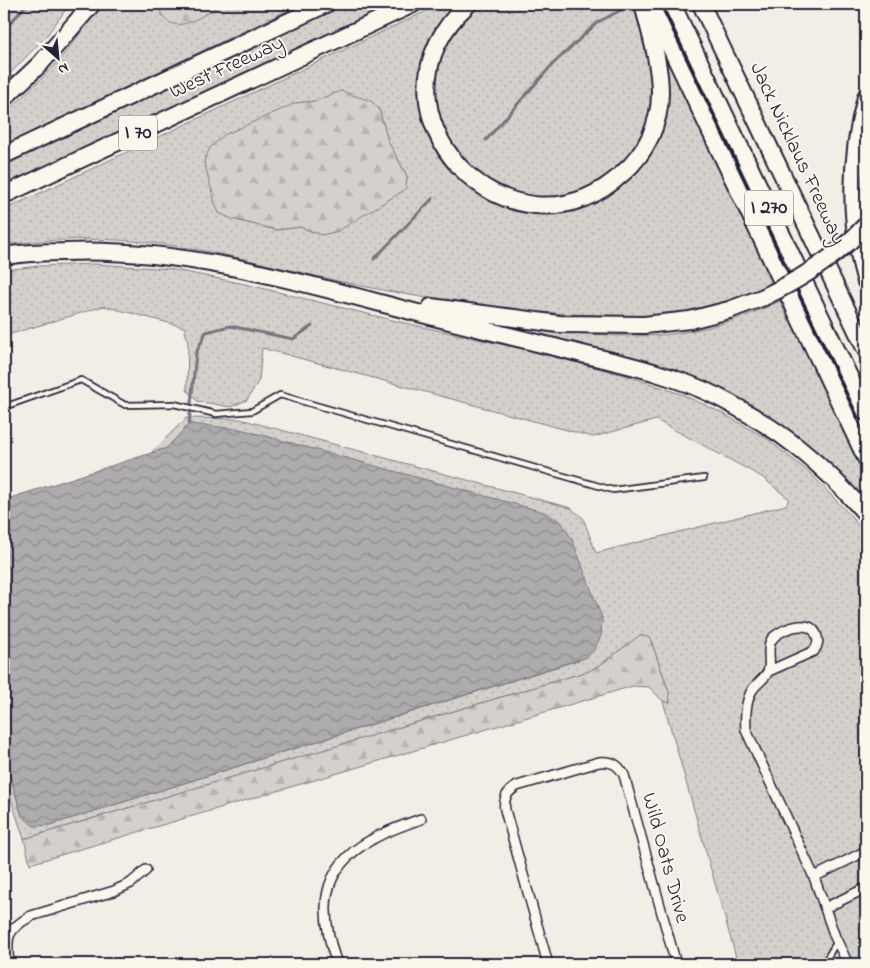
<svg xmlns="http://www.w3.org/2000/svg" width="870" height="968" font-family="'Indie Flower',sans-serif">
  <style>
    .grass { fill: url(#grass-dots); stroke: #7b7a84; fill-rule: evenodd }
    .forest { fill: url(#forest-firs); stroke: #7b7a84 }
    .water { fill: url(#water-waves); stroke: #76747f }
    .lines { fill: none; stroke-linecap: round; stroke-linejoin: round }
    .stream { stroke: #76747f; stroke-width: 3 }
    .lane-casing { stroke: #22223b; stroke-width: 8 }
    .street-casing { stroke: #22223b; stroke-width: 12 }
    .highway-casing { stroke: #22223b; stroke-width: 20 }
    .lane { stroke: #fbf7ec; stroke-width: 4.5 }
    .street { stroke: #fbf7ec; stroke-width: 9 }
    .highway { stroke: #fbf7ec; stroke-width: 16 }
    .highway-bridge-casing { stroke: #22223b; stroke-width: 20; stroke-linecap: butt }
    .highway-bridge { stroke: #fbf7ec; stroke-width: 16 }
    .labels { text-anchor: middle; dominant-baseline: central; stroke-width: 4; stroke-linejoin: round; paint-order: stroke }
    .shield { fill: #fbf7ec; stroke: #636270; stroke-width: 1 }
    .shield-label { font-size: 20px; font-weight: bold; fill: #22223b }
    .street-label { font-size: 21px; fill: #22223b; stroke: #fbf7ec }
  </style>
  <defs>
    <pattern id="grass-dots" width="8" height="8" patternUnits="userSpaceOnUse" patternTransform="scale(1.25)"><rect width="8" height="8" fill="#d4d1cc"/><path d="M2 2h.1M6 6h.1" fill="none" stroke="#b6b3b0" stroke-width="1.8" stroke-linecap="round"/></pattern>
    <pattern id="forest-firs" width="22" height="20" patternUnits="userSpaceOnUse" patternTransform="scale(1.25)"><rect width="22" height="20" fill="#d4d1cc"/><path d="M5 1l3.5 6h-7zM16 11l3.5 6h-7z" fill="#b6b3b0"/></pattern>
    <pattern id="water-waves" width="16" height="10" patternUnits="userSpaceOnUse" patternTransform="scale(1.25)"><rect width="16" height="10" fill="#aeabad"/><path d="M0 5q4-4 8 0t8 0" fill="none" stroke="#8d8b8e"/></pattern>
  </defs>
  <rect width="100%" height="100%" fill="#f2eee5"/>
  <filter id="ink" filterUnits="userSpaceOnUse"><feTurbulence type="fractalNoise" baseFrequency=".02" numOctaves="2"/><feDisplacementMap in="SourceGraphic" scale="10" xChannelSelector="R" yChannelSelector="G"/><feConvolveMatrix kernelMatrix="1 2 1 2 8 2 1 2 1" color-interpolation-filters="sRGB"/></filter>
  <g filter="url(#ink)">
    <!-- grass -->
    <path class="grass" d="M12 4H70L47 35 4 80V13Z
      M103 4H301L4 145V115L57 63Z
      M347 4H393L4 186V166Z
      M441 4H461L457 7 426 104 474 187 580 205 603 195 619 186 637 168 650 149 660 56 666 53 768 270 765 272 771 284C734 304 692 313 651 316 633 317 614 315 596 315 519 313 442 302 367 287 300 274 235 254 168 245 116 237 56 238 4 245V210ZM341 91 379 109 388 141 407 176 322 235 300 227 277 230 232 219 296 103 315 101Z
      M478 4H632L641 29 653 78 651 117 632 157 581 193 536 200 491 185 470 169 444 131 436 99V83L443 50 472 9Z
      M95 264 170 269 245 284 396 321 527 350 628 376 681 394 722 413 766 438 810 473 852 517 866 536V964H738L663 701 670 703 669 692 650 638 629 643 603 663 589 671 24 839 4 778V755L22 816 50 825 585 658 189 424 167 448 151 453 186 418 240 419 571 508 583 518 596 553 786 505 789 499 762 477 656 420 593 437 262 348 259 380 247 400 230 407 197 401 187 390 188 342 184 327 104 306 4 336V270L39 266Z
      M780 301 789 321 792 320 866 475V509L811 453 651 364 541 334 543 330C582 333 623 338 662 335 704 331 743 319 780 301Z"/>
    <!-- forest -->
    <path class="forest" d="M159 4H221C207 13 175 38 162 15 160 12 160 7 159 4Z
      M341 91 371 101 379 109 388 141 407 176 406 189 338 231 322 235 300 227 277 230 232 219 219 213 214 200 204 161 210 148 224 135 296 103 315 101Z
      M640 635 650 638 669 692 670 703 663 701 649 687 633 686 30 864 24 839 589 671 603 663Z"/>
    <!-- water -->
    <path class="water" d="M189 424 240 429 544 512 561 522 572 539 602 618 601 636 594 650 585 658 567 663 50 825 34 826 22 816 4 755V500L167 448Z"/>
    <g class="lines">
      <!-- stream -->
      <path class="stream" d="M4 30 27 4
        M486 140 553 64 598 22 625 8
        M374 259 433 198
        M189 424 196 353 206 332 230 326 293 339 312 326"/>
      <!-- lane casing -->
      <g class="lane-casing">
        <path id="lane" d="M4 407 81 380 125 405 174 404 216 414 252 411 280 395 613 490 704 478
          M826 964 827 958 836 943"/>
      </g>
      <!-- street casing -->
      <g class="street-casing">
        <path id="street" d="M769 671 814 651C818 645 819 641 816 634 809 619 785 628 775 636 765 643 771 658 769 668 768 678 755 683 751 692 745 704 745 717 746 730L814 877 835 937 848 964
          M814 877 866 851
          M825 908 866 888
          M9 964C6 937 6 930 31 916L114 891 131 883 146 870
          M337 964C319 913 318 869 371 840 386 831 404 825 421 819
          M548 964 505 810C503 798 507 792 517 786L599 762C612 761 618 764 624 775L676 964"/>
      </g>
      <!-- highway casing -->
      <g class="highway-casing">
        <path id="highway" d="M468 4C351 111 512 276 623 173 646 153 660 124 660 93 660 63 650 32 643 4
          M650 4 866 458
          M672 4 866 412
          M701 4 866 350
          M866 97C850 157 848 222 866 282
          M4 98 40 64 92 4
          M4 155 326 4
          M4 195 413 4
          M4 256C23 253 44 252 64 252 203 246 340 295 473 327 512 337 551 346 591 356 634 366 678 377 718 397 780 429 821 462 866 514
          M431 307 559 324 644 325 690 320 729 310 764 297"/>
      </g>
      <!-- lane -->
      <use href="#lane" class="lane"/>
      <!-- street -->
      <use href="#street" class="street"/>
      <!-- highway -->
      <use href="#highway" class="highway"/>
      <!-- highway-bridge casing -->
      <g class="highway-bridge-casing">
        <path id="highway-bridge" d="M764 297C801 279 838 256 866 225"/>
      </g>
      <!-- highway-bridge -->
      <use href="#highway-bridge" class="highway-bridge"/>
    </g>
  </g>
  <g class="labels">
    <!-- shield labels -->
    <g class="shield">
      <rect x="119" y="115.5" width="38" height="35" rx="4"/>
      <rect x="745" y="190.5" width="48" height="35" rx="4"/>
    </g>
    <g class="shield-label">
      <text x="138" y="133">I 70</text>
      <text x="769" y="208">I 270</text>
    </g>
    <!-- street labels -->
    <g class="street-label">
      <text transform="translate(227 68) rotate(-25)">West Freeway</text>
      <text transform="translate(797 154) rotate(65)">Jack Nicklaus Freeway</text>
      <text transform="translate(665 858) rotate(75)">Wild Oats Drive</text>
    </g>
  </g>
  <!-- margin -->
  <rect width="870" height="968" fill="none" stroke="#fbf7ec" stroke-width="20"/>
  <rect x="10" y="10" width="850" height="948" fill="none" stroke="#22223b" stroke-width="2" filter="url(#ink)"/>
  <!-- north arrow -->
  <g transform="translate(58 58) rotate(153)" stroke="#fbf7ec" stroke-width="4" paint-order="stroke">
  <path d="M0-4L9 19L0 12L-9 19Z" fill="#22223b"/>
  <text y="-8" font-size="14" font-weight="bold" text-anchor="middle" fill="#22223b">N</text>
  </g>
</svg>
